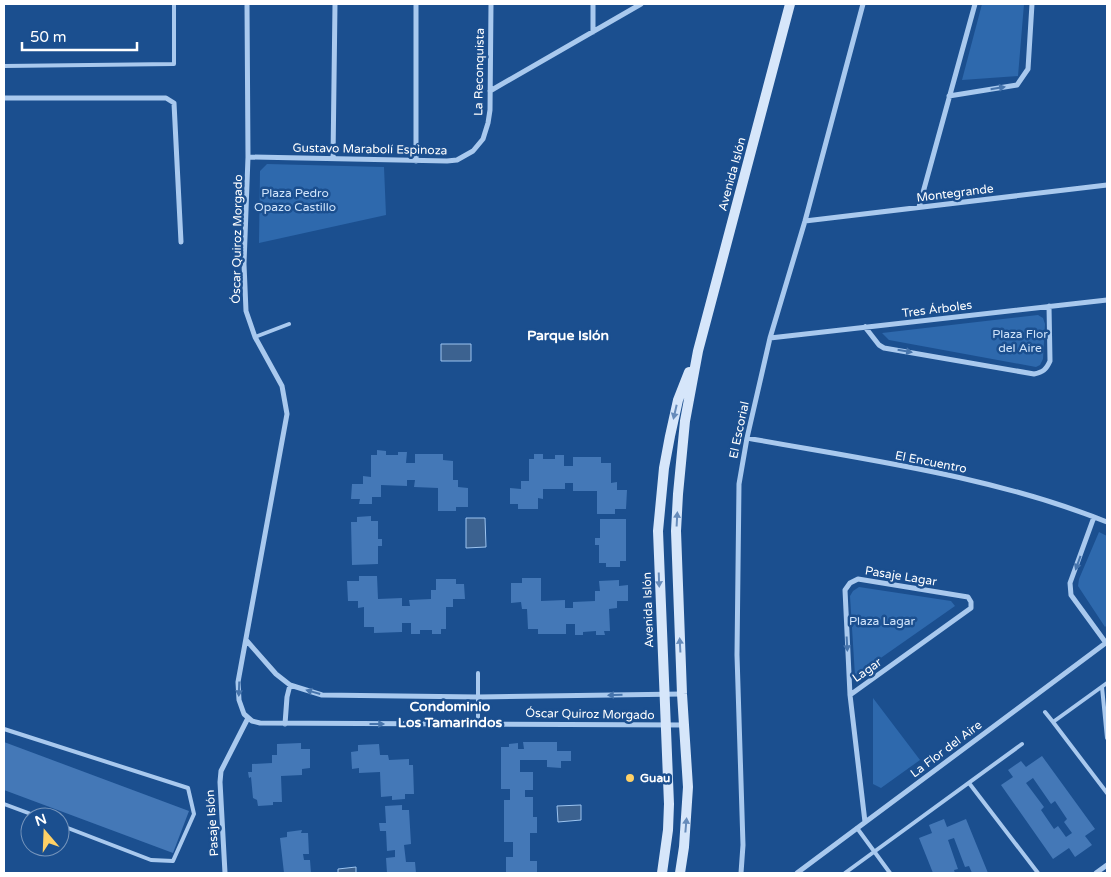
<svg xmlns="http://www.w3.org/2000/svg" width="1111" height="877" font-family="'Varela Round',sans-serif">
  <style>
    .green { fill: #2e69ad }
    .water { fill: #3c6290; stroke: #9cc4f0 }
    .building { fill: #4478b7; fill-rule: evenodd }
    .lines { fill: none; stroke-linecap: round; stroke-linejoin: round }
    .service { stroke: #a9c9ee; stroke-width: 4 }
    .minor { stroke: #a9c9ee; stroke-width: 5 }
    .secondary { stroke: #d6e6fa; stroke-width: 10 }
    .oneway { fill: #4674ac }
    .oneway2 { fill: #668bba }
    .poi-dot { fill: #ffd166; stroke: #1b4f8f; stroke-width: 2 }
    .labels { text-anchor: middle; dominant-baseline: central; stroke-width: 5; stroke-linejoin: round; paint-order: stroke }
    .street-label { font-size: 12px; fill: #fff; stroke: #1b4f8f }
    .park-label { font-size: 12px; fill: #cfe3fa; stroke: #1b4f8f }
    .poi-label { font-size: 12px; font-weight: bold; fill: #fff; stroke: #1b4f8f; text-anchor: start }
    .neighbourhood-label { font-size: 14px; font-weight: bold; fill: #fff; stroke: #1b4f8f }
  </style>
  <rect width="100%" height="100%" fill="#1b4f8f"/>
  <!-- green -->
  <path class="green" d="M982 4H1024L1018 76 962 80Z
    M267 164 384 167 386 215 259 243 260 171Z
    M1038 315 1043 318 1045 324 1043 359 1040 365 1036 367 889 340 882 333Z
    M1099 532 1107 536V625L1105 627 1078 586 1079 579Z
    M859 587 951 601 955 606 855 676 850 596 853 591Z
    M873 698 920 760 881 788 873 784Z"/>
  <!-- water -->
  <path class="water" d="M441 344H471V361H441Z
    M466 518H485L486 547 466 548Z
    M581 805V820L558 822 557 806Z
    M356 867V873H338V869Z"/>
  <!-- building -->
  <path class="building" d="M377 450 386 451V455H398V452H407L406 463H415V454H443V460L453 461V480H458V487L468 488V507H456V511H438V488L414 487 415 480H407V486L381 485V497H372V504H359L360 499H351L352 484H363V476L371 477V455H377Z
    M534 454H543V459H555V455H564V466H573V457H601V463H611V483L617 482V490H627L626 509H615V514H597V491H573V483H565V489H543V499L538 498V509H518V504H510V488L521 489V481H529V459H534Z
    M371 516V521H378V539H382V546H378V564L352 565 351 522H357V517Z
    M600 519H626V561H620V567H606V563H599V545H595V538H600Z
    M359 576H377L378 599 402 598V606H410L409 600 431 599V590H436V579H456V584H464L465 599H453V607H446V629H441V634H432V630H420V634H411V623H402V632L374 633V627H364V607L358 608V601H348L347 581H359Z
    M522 578H541V601L565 600V608H573V602L595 601V591H600L599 581 619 580V586L628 585V601H617V608L609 609 610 631H604L605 635H596V631L583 632V635H575V624H566V634H538V629H528L527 609H522L521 602 511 603V583H522Z
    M4 742 189 811 173 853 4 790Z
    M523 742H557V751H571V761H561V768L547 767V760H520V772H533V790H525V797H533V817H537V833H530V861H537V873H506V857H513V842H504V800H510V789H501V747H509V744L518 743V749H524Z
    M301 743V749H310V768L302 769V775L281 776 282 802H273V805L258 806 257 800 253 798 251 777 249 778 248 772H252V764L272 763V755H277V744Z
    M379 744 380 755H388L389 760 409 759V765H413L414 794H405V799L392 800V796L381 797 380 772 359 773V768L352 769 351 752 358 751V745Z
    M1042 756 1095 829 1085 836 1092 845 1075 857 1069 848 1053 859 1001 785 1013 777 1008 770 1021 761 1026 767ZM1033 778 1051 804 1055 801 1067 819 1064 822 1072 833 1066 837 1058 826 1054 829 1041 810 1044 807 1026 783Z
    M402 805V810H409L411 844 404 845 406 862H415L416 873H387L386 858 395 857V850L387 851 386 831H380L379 823H386L385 806Z
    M944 819 947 827 966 819 988 873H972L969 866 965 867 954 838 948 840 958 869 954 870 955 873H933L919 838 932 833 929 825Z
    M302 830 301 833H308L309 854H303L304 860H310L311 873H284L280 838 287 837V832Z"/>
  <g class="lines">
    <!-- service -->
    <path class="service" d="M4 66 174 64V4
      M255 337 289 324
      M1107 683 1053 722 1107 793
      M1102 687 1107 738
      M1045 712 1053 722
      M478 723V673
      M4 729 188 788 194 814 173 861 151 860 60 825
      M969 783 1038 873
      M4 804 39 817
      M857 828 890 873
      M845 873 1022 744"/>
    <!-- minor -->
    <path class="minor" d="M247 4 248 157 244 264 246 311 255 337 282 386 287 414 238 682 239 700 244 714 252 721 260 723 684 725
      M593 4V32
      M490 91 641 4
      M949 96 1017 85 1028 69 1032 4
      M4 98H166L174 103 181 242
      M248 157 447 161 457 160 473 151 483 139 488 123 490 110 491 4
      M333 159 335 4
      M416 161V4
      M919 207 975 4
      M805 221 1107 185
      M865 327 879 345 884 348 1034 374C1043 372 1046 370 1050 361L1049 306
      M770 338 1107 300
      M747 438C868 460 992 476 1107 522
      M1094 517 1070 583 1071 595 1106 643
      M247 641 276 674 290 685 322 695 478 697 682 694
      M850 695 971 608V602L968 597 858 579 850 583 845 590 850 695 865 822
      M285 724 287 697 290 685
      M225 873 220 782 221 771 248 718
      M741 873 743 845 737 655 739 484 747 438 770 338 805 221 863 4
      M797 873 1107 642
      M1096 873 1107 865"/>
    <!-- secondary -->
    <path class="secondary" d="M662 873 668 830 669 804 658 531 664 468 670 436 678 400 689 372
      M680 873 684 847 688 787 682 694 676 531 678 494 685 421 698 351 790 4"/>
  </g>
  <!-- one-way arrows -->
  <defs><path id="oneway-solid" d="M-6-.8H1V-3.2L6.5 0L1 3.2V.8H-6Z" transform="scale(1.25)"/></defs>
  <g class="oneway">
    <use href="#oneway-solid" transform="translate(998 88) rotate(-9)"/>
    <use href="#oneway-solid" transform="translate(905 351) rotate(10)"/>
    <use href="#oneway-solid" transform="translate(1078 563) rotate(110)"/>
    <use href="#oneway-solid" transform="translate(847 644) rotate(87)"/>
    <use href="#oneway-solid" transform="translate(239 689) rotate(92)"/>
    <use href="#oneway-solid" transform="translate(313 692) rotate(-164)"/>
    <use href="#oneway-solid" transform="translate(615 695) rotate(179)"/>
    <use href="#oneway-solid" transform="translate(377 724)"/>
  </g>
  <g class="oneway2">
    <use href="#oneway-solid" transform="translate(675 412) rotate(103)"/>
    <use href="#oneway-solid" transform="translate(677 519) rotate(-87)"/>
    <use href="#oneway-solid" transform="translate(659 580) rotate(88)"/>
    <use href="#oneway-solid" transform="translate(680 645) rotate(-93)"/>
    <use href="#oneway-solid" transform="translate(686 825) rotate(-85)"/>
  </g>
  <!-- markers -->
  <circle class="poi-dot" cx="630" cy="778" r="5"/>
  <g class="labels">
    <!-- street labels -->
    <g class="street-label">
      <text transform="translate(479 72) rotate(-89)">La Reconquista</text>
      <text transform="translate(370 149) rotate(1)">Gustavo Marabolí Espinoza</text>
      <text transform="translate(732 174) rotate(-75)">Avenida Islón</text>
      <text transform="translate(955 193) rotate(-7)">Montegrande</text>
      <text transform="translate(237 239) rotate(-89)">Óscar Quiroz Morgado</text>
      <text transform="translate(937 309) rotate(-7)">Tres Árboles</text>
      <text transform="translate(739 430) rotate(-78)">El Escorial</text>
      <text transform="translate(931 462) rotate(11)">El Encuentro</text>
      <text transform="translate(901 576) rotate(9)">Pasaje Lagar</text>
      <text transform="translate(648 610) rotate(-92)">Avenida Islón</text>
      <text transform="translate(867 670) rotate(-35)">Lagar</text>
      <text transform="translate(590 714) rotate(1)">Óscar Quiroz Morgado</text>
      <text transform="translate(946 749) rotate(-37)">La Flor del Aire</text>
      <text transform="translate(212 823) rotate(-94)">Pasaje Islón</text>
    </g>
    <!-- park labels -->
    <g class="park-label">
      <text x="295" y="193">Plaza Pedro<tspan x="295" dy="14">Opazo Castillo</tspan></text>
      <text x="1020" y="334">Plaza Flor<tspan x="1020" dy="14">del Aire</tspan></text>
      <text x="882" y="621">Plaza Lagar</text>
    </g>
    <!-- poi labels -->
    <g class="poi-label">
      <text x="640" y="778">Guau</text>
    </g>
    <!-- neighbourhood labels -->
    <g class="neighbourhood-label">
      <text x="568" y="335">Parque Islón</text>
      <text x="450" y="706">Condominio<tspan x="450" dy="16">Los Tamarindos</tspan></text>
    </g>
  </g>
  <!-- border -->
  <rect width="1111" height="877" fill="none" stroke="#ffffff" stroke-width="10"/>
  <!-- north arrow -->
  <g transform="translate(45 832) rotate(341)"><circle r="24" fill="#1b4f8f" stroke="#7695bc"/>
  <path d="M0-4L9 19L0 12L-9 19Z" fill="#ffd166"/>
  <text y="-8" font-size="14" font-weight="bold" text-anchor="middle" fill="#ffffff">N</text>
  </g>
  <!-- scale -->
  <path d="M22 42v8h115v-8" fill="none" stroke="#ffffff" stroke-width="2.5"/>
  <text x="30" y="42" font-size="15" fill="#ffffff" stroke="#1b4f8f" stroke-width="4" paint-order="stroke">50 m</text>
</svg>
